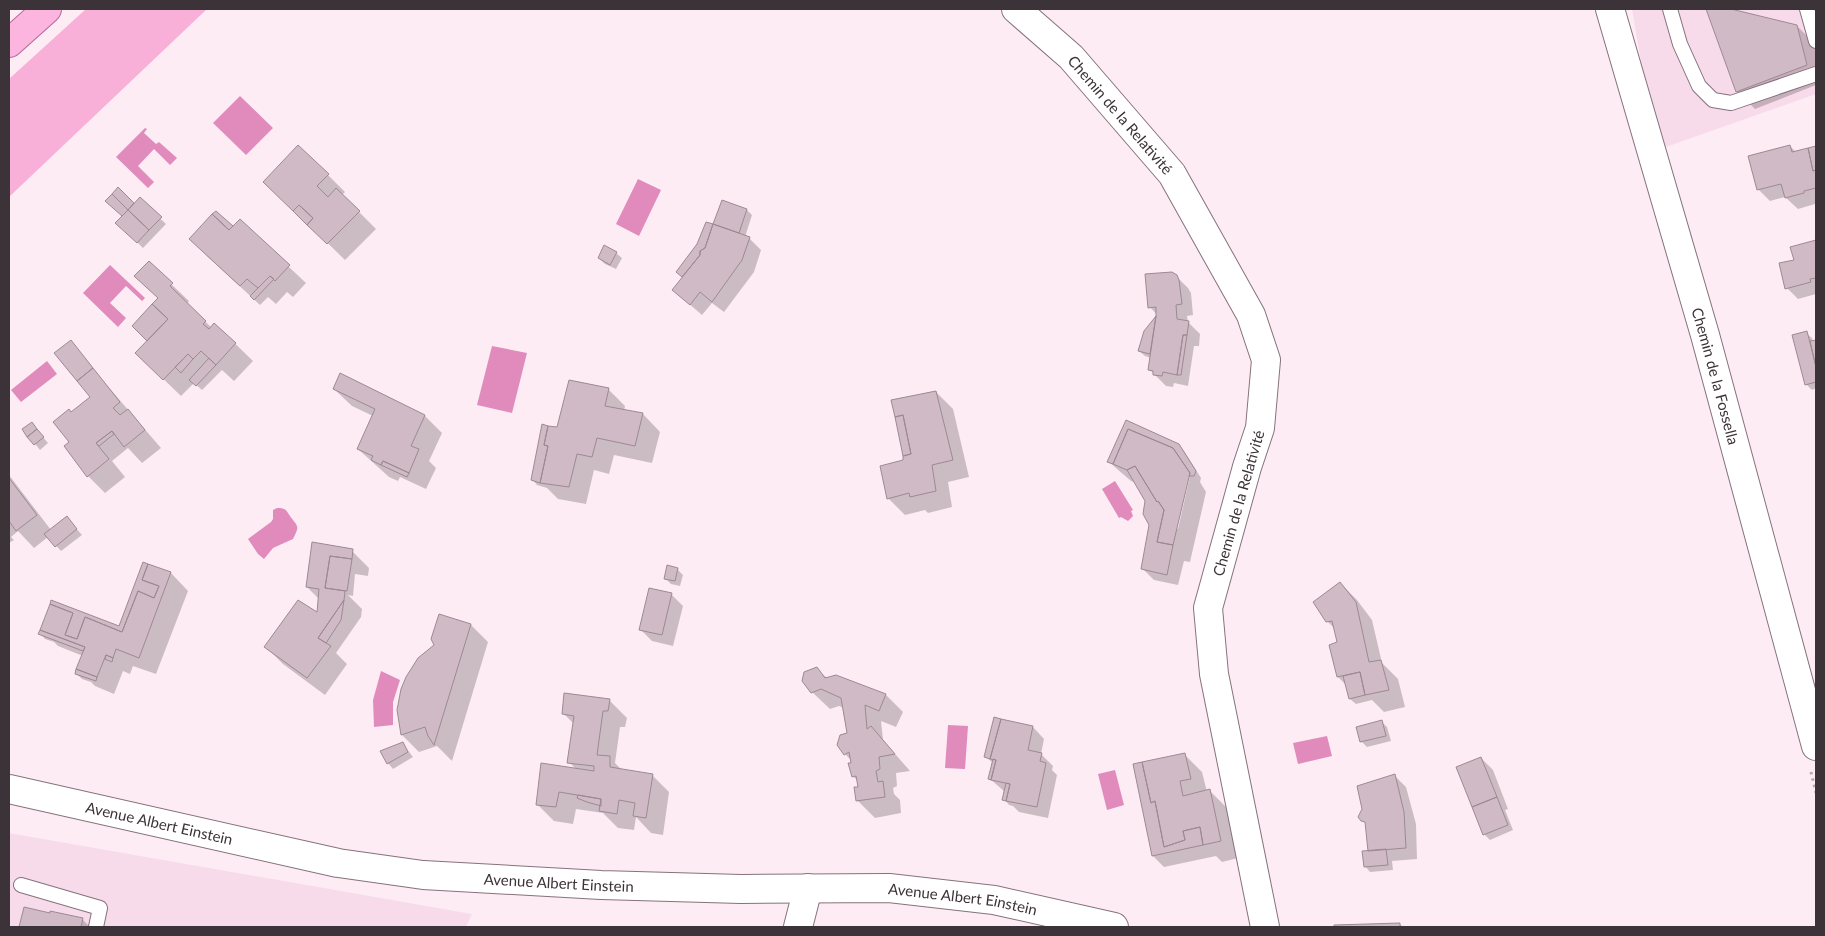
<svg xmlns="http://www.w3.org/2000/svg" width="1825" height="936" font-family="Lato,sans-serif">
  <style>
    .built { fill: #f8dbea }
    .green { fill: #f8b0d8 }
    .water { fill: #e08bbc }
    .shadow { fill: #0003; fill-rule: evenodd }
    .building { fill: #d0bac6; stroke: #9d8993 }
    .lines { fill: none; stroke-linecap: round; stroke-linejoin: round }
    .lane-casing { stroke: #85727c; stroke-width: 16 }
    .street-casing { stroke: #85727c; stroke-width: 30 }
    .secondary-casing { stroke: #85727c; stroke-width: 30 }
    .primary-casing { stroke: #b66796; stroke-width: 30 }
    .path { stroke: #b8a9b0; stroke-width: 3; stroke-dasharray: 2.5 4; stroke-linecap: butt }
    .lane { stroke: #fff; stroke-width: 14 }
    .street { stroke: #fff; stroke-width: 28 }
    .secondary { stroke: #fff; stroke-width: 28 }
    .primary { stroke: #fbb5df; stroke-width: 28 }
    .labels { text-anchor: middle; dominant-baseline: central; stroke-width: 4; stroke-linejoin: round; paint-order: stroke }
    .street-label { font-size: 15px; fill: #3b3337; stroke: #fff }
  </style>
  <rect width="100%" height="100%" fill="#feecf5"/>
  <!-- built -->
  <path class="built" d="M1632 9H1816V94L1663 148 1648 104Z
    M9 833 472 914 466 927H9Z"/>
  <!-- green -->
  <path class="green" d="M86 9H207L9 197V79Z"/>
  <!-- water -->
  <path class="water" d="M240 96 273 128 246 155 213 123Z
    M145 128 147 129 144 133 156 144 159 142 177 158 170 165 154 149 138 166 154 182 148 188 116 157Z
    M638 179 661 190 639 236 616 224Z
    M110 265 145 298 142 301 126 286 110 303 126 318 118 327 83 293Z
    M492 346 527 353 512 413 477 405Z
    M47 361 57 374 21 402 11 390Z
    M1115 481 1133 510 1131 511 1133 516 1128 521 1121 517 1119 518 1102 489Z
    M277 508C286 508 286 510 290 516 298 527 300 525 293 539L273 548 264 559 258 554 248 539 271 522 273 519V510Z
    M381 671 400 680 393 702V725L374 727 373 700Z
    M948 725 968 726 965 769 945 768Z
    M1327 736 1332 756 1298 764 1293 743Z
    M1115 770 1124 805 1107 810 1098 774Z"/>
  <!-- shadow -->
  <path class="shadow" d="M1708 9H1726L1797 26 1814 43 1816 53V85L1755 109 1737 91Z
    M1790 146 1796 152 1816 148 1815 204 1798 209 1785 197 1770 201 1758 189Z
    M328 175 345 192 342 195 376 229 345 260 265 182Z
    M118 189 134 205 140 199 166 224 143 248 117 223 123 216Z
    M723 201 747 210 752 215 745 237 749 238 761 250 754 272 724 312 712 303 702 315 673 290 683 278 677 272 714 226Z
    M240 221 306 283 293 297 287 292 276 304 268 297 260 305 207 256Z
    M1816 241V294L1798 299 1787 288 1795 261 1792 248Z
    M616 253 622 258 616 269 605 264 599 258Z
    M149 263 189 301 187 304 212 328 215 324 253 361 234 381 222 370 202 390 194 383 181 396 154 370 149 341 159 299Z
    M1176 276 1188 288 1191 293 1193 315 1187 316 1188 322 1200 334 1199 346H1194L1188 386 1174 383 1173 387 1166 386 1149 369 1151 358 1145 356 1139 351 1145 332 1158 316 1150 307Z
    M1806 333 1812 338 1813 342 1816 341V388L1812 390 1806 384Z
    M98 375 161 448 142 463 128 448 112 461 125 477 105 493 88 476 71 442V413L91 397Z
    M341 375 425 416 442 433 429 461 436 468 426 489 400 477 398 481 389 477 358 449 373 416 352 406 334 389Z
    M608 389 625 406 624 411 643 414 660 432 652 463 614 455 609 474 594 470 586 504 558 499 547 488 537 485 532 479 558 429Z
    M936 392 953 409 969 477 948 482 952 507 928 513 925 510 905 515 888 498Z
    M31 423 48 443 40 450 24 430Z
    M1178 445 1184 451 1201 478 1200 482 1206 492 1190 562 1184 561 1178 585 1154 580 1142 568 1150 524 1147 500 1136 483 1131 481 1109 462ZM1188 473 1190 476 1178 529 1176 528Z
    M9 475 51 530 67 518 82 535 61 551 48 537 34 548 18 531 11 537 14 540 9 543Z
    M352 551 369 568 368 576 355 574 353 596 348 595 362 609 361 617 336 653 347 664 325 695 283 664 266 647 318 614 319 599 307 587Z
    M144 563 171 573 188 591 156 674 133 666 130 674 123 671 114 694 95 686 91 682 82 679 76 673 83 656 58 646 54 642 45 639 40 633 119 627Z
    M677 569 683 575 680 586 671 584 665 578Z
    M1340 583 1357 600 1372 620 1382 663 1398 679 1405 707 1384 712 1372 700 1356 704 1350 699 1347 686 1338 677 1339 643 1335 629 1327 621Z
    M672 595 683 606 673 646 652 641 640 629Z
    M440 615 471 625 488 642 452 761 437 746 419 752 402 735 399 710 436 646Z
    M817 669 827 678 836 676 886 695 903 712 896 727 881 721 883 740 910 771 896 773 897 786 893 788 894 794 900 800 901 813 875 818 857 800 860 788 858 781 853 776 852 761 845 754 848 734 844 708 839 706 830 709 812 692Z
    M609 700 627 718 625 727H620L615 763 622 770 652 775 669 792 663 835 651 833 636 817 634 830 618 828 603 813 576 809 573 824 554 821 537 804 576 769 569 762 574 724 564 714Z
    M1382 722 1387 727 1391 741 1367 747 1361 741Z
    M1033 727 1044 739 1041 754 1053 766 1052 770 1057 775 1048 818 1019 812 1013 806 1009 805 1004 799 1005 792 989 778 993 763 986 757Z
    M403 744 413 757 393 769 388 763Z
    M1185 755 1202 772 1207 792 1210 791 1227 808 1238 858 1222 862 1216 856 1164 867 1153 856Z
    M1481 758 1493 770 1508 809 1505 810 1513 830 1490 840 1484 834Z
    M1395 776 1406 787 1416 824 1417 859 1392 861 1393 870 1370 872 1365 866 1369 852 1367 825 1362 820Z
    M25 909 82 919 90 927H21Z
    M1400 924 1403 927H1336V926Z"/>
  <!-- building -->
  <path class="building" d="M1706 9H1731L1797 25 1807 65 1736 92Z
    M298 145 329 174 317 186 328 197 336 188 360 211 327 244 307 225 313 218 299 205 293 211 263 182Z
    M1790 145 1792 152 1808 148 1813 171 1816 170V188L1804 191V193L1785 198 1781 184 1757 190 1748 156Z
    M1816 146V170L1813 171 1808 148Z
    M118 187 134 203 128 210 112 194Z
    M112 194 128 210 122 216 105 201Z
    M140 197 162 217 149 230 128 210Z
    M722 200 747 209 739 233 713 224Z
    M299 205 313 218 307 225 293 211Z
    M128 210 149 230 137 243 115 223Z
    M216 211 233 226 229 230 212 214Z
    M212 214 229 230 240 219 290 265 275 281 270 276 258 288 247 279 240 286 189 239Z
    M706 222 713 224 705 248 700 251V255L682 277 676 272 697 244Z
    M713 224 750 237 742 260 712 302 700 292 690 305 672 290 700 255V251L705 248Z
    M1816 240V278L1810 279 1811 282 1785 289 1779 263 1794 260 1790 247Z
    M604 245 617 252 610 265 598 258Z
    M149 261 173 283 170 286 206 321 203 324 209 329 214 323 236 343 216 365 201 351 193 359 188 354 163 380 135 353 168 319 152 304 158 298 134 276Z
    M1172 272 1177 275 1179 280 1182 304 1176 305 1177 319 1189 321 1187 335H1183L1177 375 1163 372 1162 376 1153 375V371L1148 370 1156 316V307L1148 308 1145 274Z
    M270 276 274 279 254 300 250 296Z
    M152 304 168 319 147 341 132 326Z
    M1156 316 1150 354 1138 351 1144 331Z
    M1807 331 1816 367V382L1805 385 1792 335Z
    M1183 335H1187L1181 375H1177Z
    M71 340 93 368 77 381 54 353Z
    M1816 340V367L1810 341Z
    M188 354 193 359 181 373 175 367Z
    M209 358 216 365 196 386 189 380Z
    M93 368 120 402 113 408 120 415 128 409 145 430 124 447 112 431 96 443 109 459 87 477 64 446 69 442 53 422 69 409 71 412 90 397 77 381Z
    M340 373 425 415 411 446 419 449 409 473 383 461 381 465 371 460 373 456 357 449 375 409 333 389Z
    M569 380 609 388 605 406 643 413 635 446 597 438 592 457 577 454 569 487 540 483 548 446 544 445 548 426 557 427Z
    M936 391 953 460 932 465 936 491 910 497 909 493 887 499 880 466 903 460V456L911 454 903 415 895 417 891 400Z
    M903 415 911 454 903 456 895 417Z
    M1126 420 1179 444 1196 471 1194 476H1189L1190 473 1173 448 1128 429 1113 464 1107 462Z
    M32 422 37 429 27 437 22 429Z
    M542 424 548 426 544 445 548 446 540 483 531 480Z
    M37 429 44 437 34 445 27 437Z
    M1128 429 1173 448 1190 473 1173 545 1157 542 1164 510 1158 501 1157 502 1135 466 1127 470 1113 464Z
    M112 431 114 434 99 446 96 443Z
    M383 461 409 473 407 477 381 465Z
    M1135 466 1157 502 1158 501 1164 510 1157 542 1173 545 1167 575 1141 569 1149 525 1143 514 1145 501 1127 470Z
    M9 478 37 515 16 531 9 521Z
    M67 516 77 529 55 547 44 534Z
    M312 542 353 549 352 559 330 556 325 588 345 591 344 600 318 638 331 646 307 678 264 647 298 600 317 612 319 589 306 587Z
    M330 556 352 559 347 591 325 588Z
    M143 562 148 564 142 580 159 586 154 598 138 591 122 632 85 617 77 639 65 635 73 613 50 604 51 600 119 626Z
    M148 564 171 572 139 658 116 649 113 658 106 655 97 677 76 669 85 647 40 630 50 604 73 613 65 635 77 639 85 617 122 632 138 591 154 598 159 586 142 580Z
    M667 565 678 568 675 581 664 579Z
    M1340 582 1356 602 1369 662 1381 660 1389 690 1365 695 1360 672 1337 677 1329 645 1337 642 1332 621 1326 622 1313 602Z
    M649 588 672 593 662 635 639 630Z
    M344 600 341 620 326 643 318 638Z
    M439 614 471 624 434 745 428 736 425 727 401 735 397 710 401 689 406 677 418 658 434 645 431 639Z
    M40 630 85 647 83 651 38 634Z
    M106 655 113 658 112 662 105 659Z
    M817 667 825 678 836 675 886 694 879 711 865 705 867 729 871 726 895 754 879 757 880 769 876 771 878 782 883 781 885 797 856 801 854 787H858L856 776 852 777 848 763H851L849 752 844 755 837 745 840 735 847 733 841 698 821 689 811 693 802 681 804 672Z
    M76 669 97 677 96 681 75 674Z
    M1360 672 1365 695 1349 699 1343 676Z
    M564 693 610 699 608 711H603L597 755 610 756V767L653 774 646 818 633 816 635 803 619 800 617 814 599 811 601 799 559 792 556 807 536 805 541 763 594 771V766L567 763 574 716 562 714Z
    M994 717 1001 719 990 759 984 757Z
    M1001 719 1033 726 1028 750 1042 753 1040 761 1046 763 1037 807 1006 801 1010 784 991 780 996 760 990 759Z
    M1382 720 1386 736 1360 742 1356 727Z
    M403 742 408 752 387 764 380 751Z
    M1185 753 1191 779 1180 781 1183 796 1210 789 1221 841 1203 845 1200 827 1183 831 1185 840 1164 847 1155 801 1151 803 1142 762Z
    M1481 757 1497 797 1472 807 1456 767Z
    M993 759 996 760 991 780 988 779Z
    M1142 762 1151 803 1155 801 1164 847 1185 840 1183 831 1200 827 1203 845 1152 856 1133 764Z
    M1395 774 1404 812 1406 848 1368 851 1365 822 1361 821 1358 817 1362 809 1357 786Z
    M1006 783 1010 784 1006 801 1002 800Z
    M578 795 601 799V806L587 802 577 798Z
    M1497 797 1508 825 1483 835 1472 807Z
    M1386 849 1388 865 1364 867 1362 851Z
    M24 907 50 913V911L83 918 81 927H19Z
    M1400 923V927H1334V925Z"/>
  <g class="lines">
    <!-- lane casing -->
    <g class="lane-casing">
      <path id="lane" d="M1670 9 1680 44 1699 86 1713 100 1731 103 1816 74
        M1807 9 1816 41
        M21 885 100 908 96 927"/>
    </g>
    <!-- street casing -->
    <g class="street-casing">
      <g id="street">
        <path id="s1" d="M1016 9 1071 57 1172 174 1251 315 1266 360 1260 428 1247 467 1208 608 1214 674 1265 927"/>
        <path id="s2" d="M9 789 338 863 423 875 601 885 741 889 889 888 994 900 1114 927"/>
        <path d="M798 927 808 888"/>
      </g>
    </g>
    <!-- secondary casing -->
    <g class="secondary-casing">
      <g id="secondary">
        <path id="s3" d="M1610 9 1705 335 1816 746"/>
      </g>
    </g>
    <!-- primary casing -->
    <g class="primary-casing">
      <path id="primary" d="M9 43 47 9"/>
    </g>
    <!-- path -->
    <path class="path" d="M1811 772 1816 793"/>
    <!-- lane -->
    <use href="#lane" class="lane"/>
    <!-- street -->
    <use href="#street" class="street"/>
    <!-- secondary -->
    <use href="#secondary" class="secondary"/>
    <!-- primary -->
    <use href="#primary" class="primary"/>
  </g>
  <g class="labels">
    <!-- street labels -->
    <g class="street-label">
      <text stroke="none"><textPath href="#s1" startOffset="149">Chemin de la Relativité</textPath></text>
      <text stroke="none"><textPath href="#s3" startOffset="382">Chemin de la Fossella</textPath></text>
      <text transform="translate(1238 503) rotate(-74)">Chemin de la Relativité</text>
      <text stroke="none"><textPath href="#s2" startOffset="154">Avenue Albert Einstein</textPath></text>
      <text stroke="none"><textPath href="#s2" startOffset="559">Avenue Albert Einstein</textPath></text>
      <text stroke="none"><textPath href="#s2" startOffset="964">Avenue Albert Einstein</textPath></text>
    </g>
  </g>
  <!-- border -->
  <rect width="1825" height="936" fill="none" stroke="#3b3337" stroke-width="20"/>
</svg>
